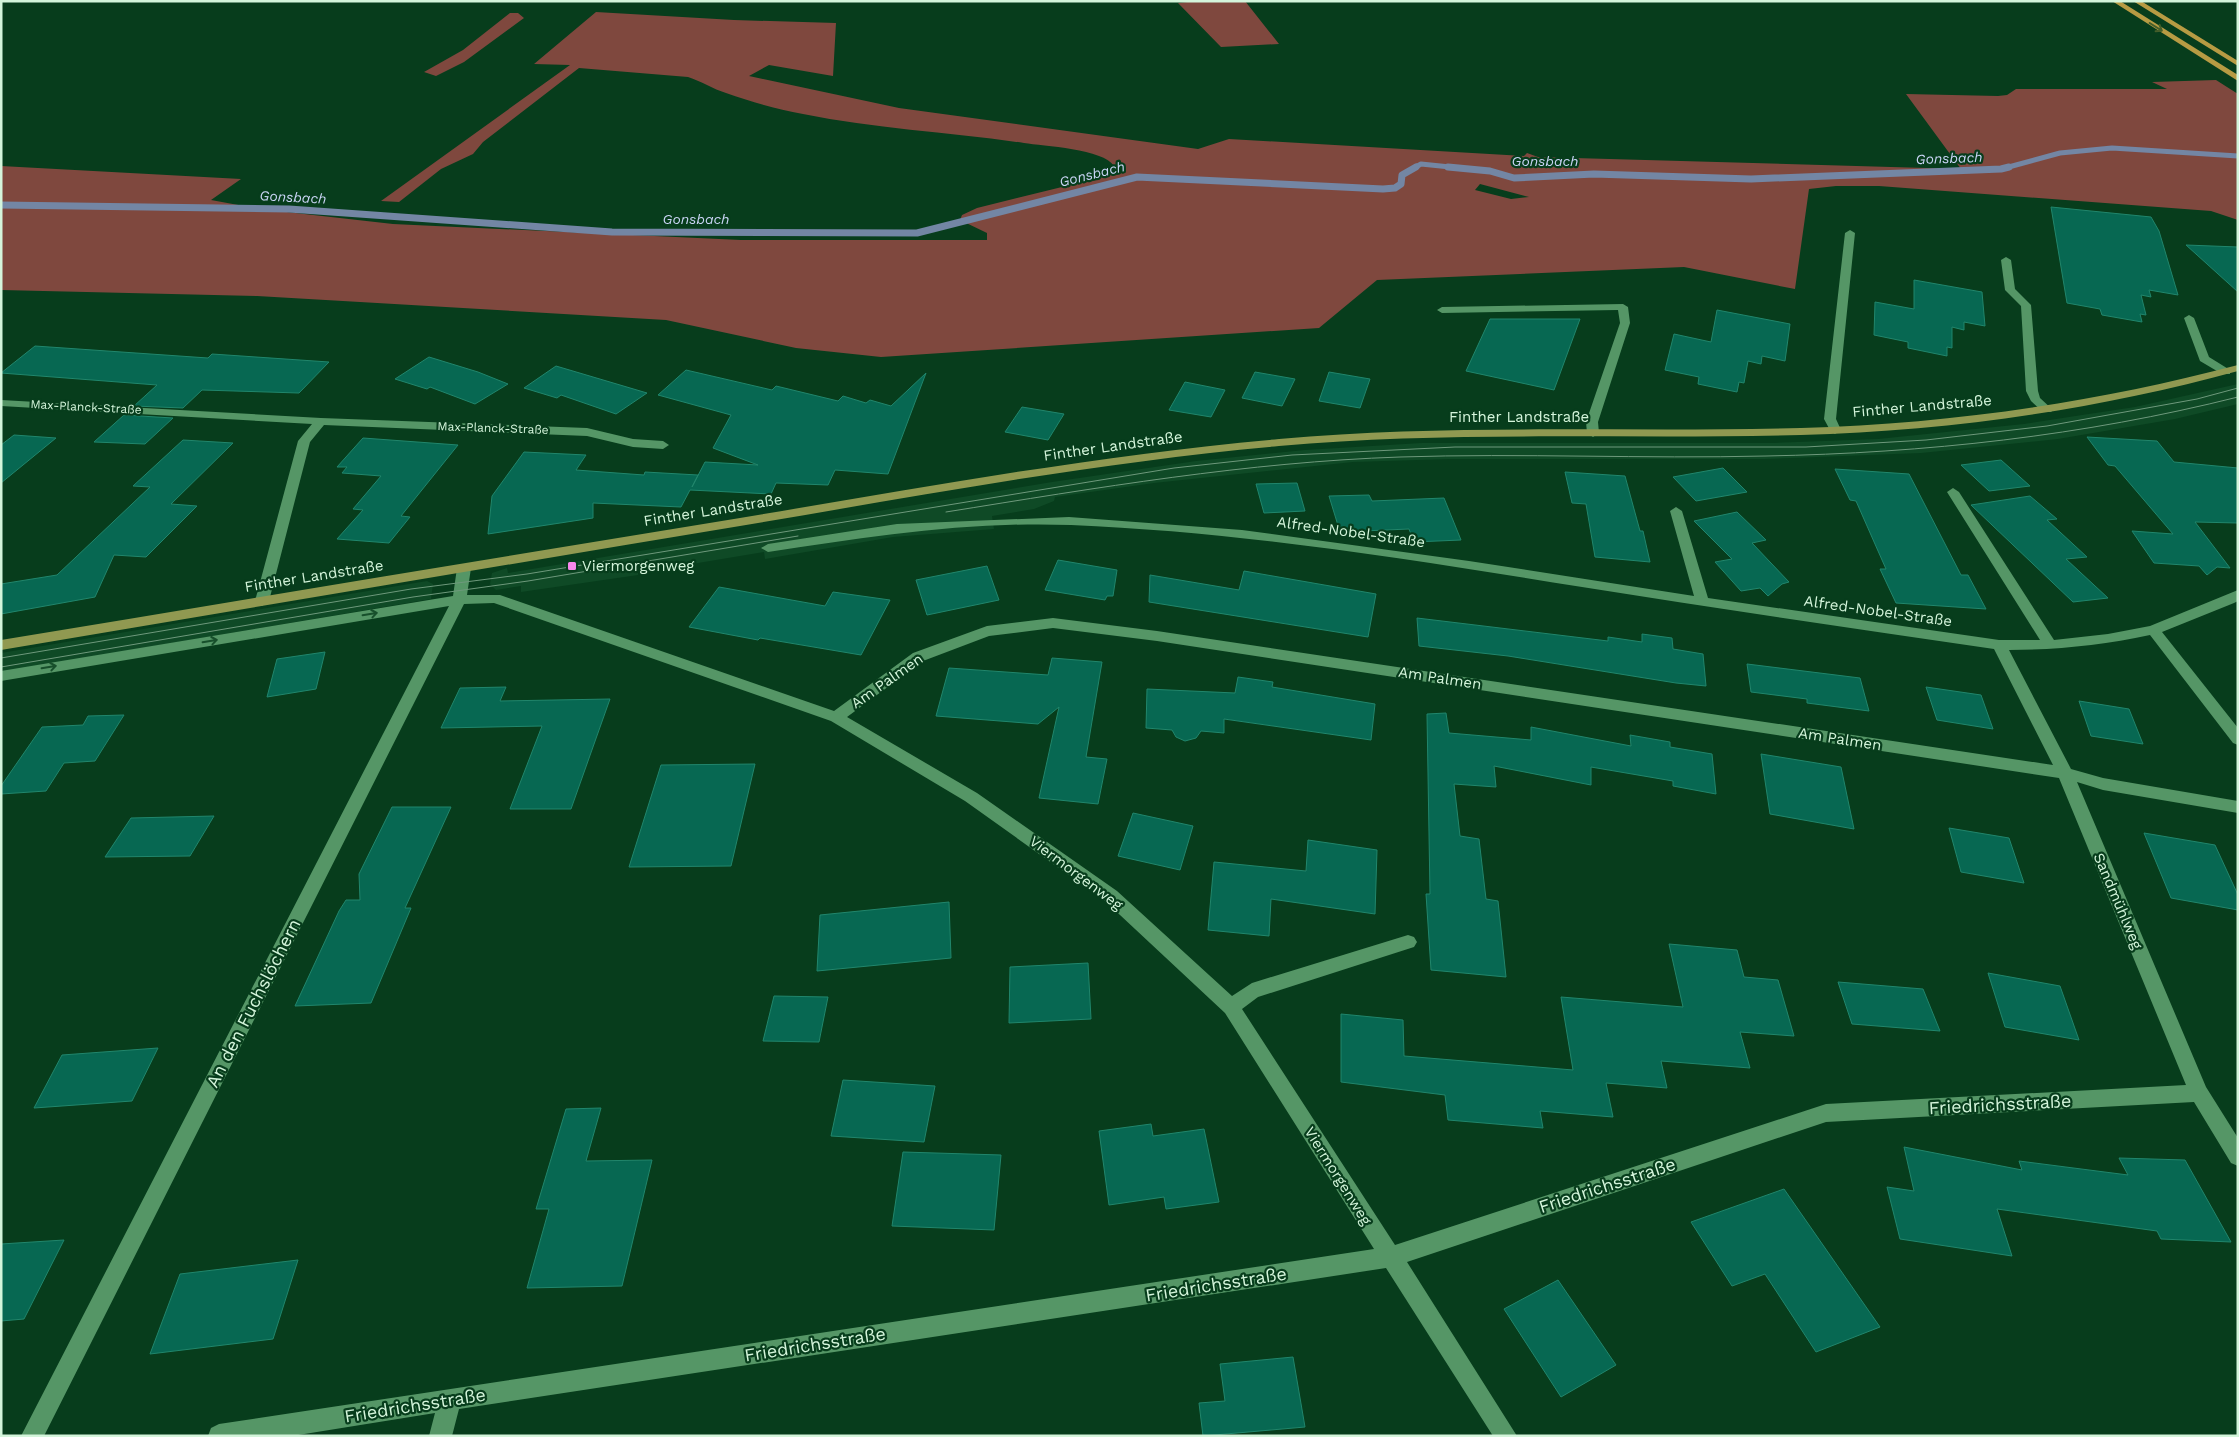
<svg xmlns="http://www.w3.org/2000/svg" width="2239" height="1437" font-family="'Work Sans',sans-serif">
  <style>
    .built { fill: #0f4a26 }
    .green { fill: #7f483e; fill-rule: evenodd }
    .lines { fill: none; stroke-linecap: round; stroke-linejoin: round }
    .stream-far1 { stroke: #7386a4; stroke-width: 5 }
    .stream { stroke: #7386a4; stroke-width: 7 }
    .building { fill: #076852; stroke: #21866c }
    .minor { fill: #559666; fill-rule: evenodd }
    .major { fill: #909951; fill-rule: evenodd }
    .highway { fill: #b79b43; fill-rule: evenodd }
    .tram { stroke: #6e997c; stroke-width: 1 }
    .oneway { stroke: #455e2a }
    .oneway2 { stroke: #174f2b }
    .poi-dot { fill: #f788eb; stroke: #073d1c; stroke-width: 2 }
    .labels { text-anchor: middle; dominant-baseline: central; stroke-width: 4.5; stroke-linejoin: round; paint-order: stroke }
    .far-street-label { font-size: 12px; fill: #d4f5db; stroke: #073d1c }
    .far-water-label { font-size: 14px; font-style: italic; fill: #cbd6f7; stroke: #073d1c }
    .street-label { font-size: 15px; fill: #d4f5db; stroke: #073d1c }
    .poi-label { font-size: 15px; fill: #d4f5db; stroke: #073d1c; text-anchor: start }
    .near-street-label { font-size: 18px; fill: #d4f5db; stroke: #073d1c }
  </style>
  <rect width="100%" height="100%" fill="#073d1c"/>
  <!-- built -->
  <path class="built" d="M2238 384V404L2175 419 2058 439 1921 453 1764 459H1450L1353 462 1154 483 1055 497 1054 501 1034 509 992 516 994 529 893 537 765 559 764 552 638 573V575L521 592V586L496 590 490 584 492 573 507 568 508 573 1052 482 1196 461 1305 450 1422 443H1773L1878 439 2024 424 2082 415 2135 407Z
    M427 581 433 584 431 599 1 672V653Z"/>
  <!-- green -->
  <path class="green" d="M1197 1H1245L1279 44 1221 47 1178 3Z
    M596 12 734 20 836 23 833 76 769 65 749 76 899 108 1198 149 1229 139 1524 156 1527 153 1538 157 1961 169 1906 94 1998 96 2007 95 2016 89H2167L2152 82 2216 80 2238 94V220L2211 211 1879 186H1836L1809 189 1795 289 1684 267 1377 280 1319 328 881 357 796 348 666 320 257 296 1 290V166L241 179 211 200 260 209 393 224 741 240H987V233L960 220 962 215 977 208 1066 186 1061 180 1114 166C1104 149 1043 146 1024 143 950 132 876 129 803 114 777 109 751 102 726 93 713 89 701 81 688 77L579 68 483 142 473 154 441 169 399 202 381 201 570 65 534 64ZM1480 184 1529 197 1511 199 1475 190Z
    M510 13H518L524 18 464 62 436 76 424 72 463 50Z"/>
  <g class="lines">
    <!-- stream-far1 -->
    <path class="stream-far1" d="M1414 168 1421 164 1460 168
      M2005 168 2060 153 2112 148 2238 156"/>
    <!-- stream -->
    <path class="stream" d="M1448 167 1490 171 1514 178 1594 174 1751 179 2001 169 2009 167
      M1 205 289 209 612 232 917 233 1137 177 1383 189 1395 188 1401 184 1402 175 1416 167"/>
  </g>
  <!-- building -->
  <path class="building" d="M2051 207 2151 217 2159 231 2178 295 2149 290 2151 297 2141 295 2146 315 2140 314 2142 322 2102 315 2100 309 2067 303Z
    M2186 245 2238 247V292Z
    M1914 280 1982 292 1985 326 1964 322V330L1952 327V348L1947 347V356L1908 348V342L1874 335 1875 302 1914 309Z
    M1717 310 1790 324 1785 361 1762 356 1761 364 1748 361 1744 383 1739 382 1737 392 1698 384 1699 377 1665 370 1674 334 1711 342Z
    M1490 319H1580L1554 390 1466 371Z
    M35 346 208 358 212 354 329 362 299 393 202 390 183 408 134 406 157 385 1 373Z
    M429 357 478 372 508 384 475 404 430 387 427 389 395 379Z
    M556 366 647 393 616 414 561 395 557 398 524 388Z
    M686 370 772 390 776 386 838 401 843 396 866 403 870 400 891 406 926 373 888 474 835 470 828 485 776 483 771 494 690 490 681 507 593 503V518L488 534 492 496 524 452 586 455 576 470 644 475 645 472 698 475 692 487 705 462 758 465 713 448 731 415 658 395Z
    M1255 372 1295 379 1282 406 1242 398Z
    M1329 372 1370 379 1360 408 1319 401Z
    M1185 382 1225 390 1211 417 1169 410Z
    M1022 407 1064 414 1048 440 1005 432Z
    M124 415 173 418 145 444 94 442Z
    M14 435 56 438 1 483V445Z
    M2087 437 2157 441 2174 462 2238 468V523L2195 522 2230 568 2217 567 2207 575 2199 566 2154 563 2132 531 2173 534 2115 466 2108 465Z
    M363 438 458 445 401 516 410 517 389 543 337 539 363 510 353 509 381 476 342 473 347 467H337Z
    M183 440 233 443 171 504 197 506 146 557 114 555 95 597 1 614V584L57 575 150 487 133 486Z
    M2001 460 2030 486 1989 491 1961 465Z
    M1723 468 1747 492 1696 501 1673 477Z
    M1835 469 1909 474 1961 575H1968L1986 609 1896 603 1880 569H1886L1856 501 1850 500Z
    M1565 472 1625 476 1640 531H1643L1650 562 1595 557 1586 504 1572 503Z
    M1297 483 1305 511 1264 513 1256 484Z
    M1369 495 1372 501 1444 498 1461 540 1414 542 1409 529 1340 532 1329 496Z
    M2030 496 2057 519 2047 520 2087 557 2066 559 2108 598 2073 602 1971 505Z
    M1737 512 1766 540 1752 543 1789 582 1782 584 1768 596 1760 588 1741 591 1715 562 1732 559 1694 521Z
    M1058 560 1117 570 1113 596H1107L1105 600 1045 590Z
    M987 566 999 600 927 615 916 580Z
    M1244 571 1376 594 1368 637 1149 602 1150 575 1239 590Z
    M719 587 825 606 833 592 890 600 861 655 760 638 758 640 689 627Z
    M1417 618 1608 641V637L1642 642V634L1672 638 1673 649 1703 654 1706 686 1676 683 1508 656 1419 646Z
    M325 652 316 689 267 697 277 659Z
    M1052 658 1102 662 1086 757 1107 759 1098 804 1039 798 1059 707 1038 724 936 716 949 668 1048 675Z
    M1747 664 1860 678 1869 711 1807 703V699L1751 692Z
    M1238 677 1273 682 1272 687 1375 704 1371 740 1224 719V733L1201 731 1196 738 1185 741 1176 737 1172 730 1146 728 1147 689 1235 693Z
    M506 687 500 701 610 699 571 809H510L542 726 441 728 460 688Z
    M1926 687 1981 695 1993 729 1937 720Z
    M2079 701 2129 709 2143 744 2091 736Z
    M1446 713 1449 733 1531 740V727L1631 746 1630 735 1670 742V747L1712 754 1716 794 1673 786V781L1591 767V785L1494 766 1496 787 1454 784 1460 836 1479 839 1486 899 1498 901 1506 977 1431 970 1426 894H1430L1427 714Z
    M124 715 95 761 64 763 46 791 1 794V786L42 727 83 725 88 716Z
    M1761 754 1841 767 1854 829 1770 814Z
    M755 764 731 866 629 867 661 765Z
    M392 807H451L405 908H411L371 1003 295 1006 339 911 346 900H360L359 874Z
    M1133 813 1193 826 1180 870 1118 856Z
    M214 816 190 856 105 857 131 818Z
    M1949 828 2009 838 2024 883 1961 872Z
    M2144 833 2215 845 2238 895V910L2171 898Z
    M1308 840 1377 850 1375 914 1271 899 1269 936 1208 930 1214 862 1306 871Z
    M949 902 951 958 817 971 820 915Z
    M1669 944 1737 950 1744 977 1778 980 1794 1036 1740 1032 1750 1068 1661 1061 1667 1088 1606 1083 1613 1117 1540 1111 1543 1128 1448 1120 1445 1095 1341 1082V1014L1403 1020 1404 1056 1573 1070 1561 997 1683 1007Z
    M1088 963 1091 1019 1009 1023 1010 967Z
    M1988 973 2060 986 2079 1040 2005 1027Z
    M1838 982 1923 989 1940 1031 1852 1024Z
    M774 996 828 997 819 1042 763 1041Z
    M158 1048 132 1101 34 1108 62 1055Z
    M843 1080 935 1086 924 1142 831 1136Z
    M601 1108 586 1161 652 1160 622 1286 527 1288 549 1209H536L566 1109Z
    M1151 1124 1153 1136 1204 1129 1219 1202 1166 1209 1164 1197 1109 1205 1099 1131Z
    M1904 1147 2022 1170 2019 1161 2128 1175 2119 1158 2185 1160 2231 1242 2161 1239 2157 1231 1997 1209 2012 1256 1900 1239 1887 1187 1914 1191Z
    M903 1152 1001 1155 994 1230 892 1226Z
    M1784 1189 1880 1327 1816 1352 1765 1274 1732 1286 1691 1222Z
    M64 1240 24 1319 1 1321V1244Z
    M298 1260 273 1339 150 1354 180 1274Z
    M1558 1280 1616 1365 1561 1397 1504 1309Z
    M1293 1357 1305 1427 1203 1436 1199 1403 1225 1401 1220 1364Z"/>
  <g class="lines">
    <!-- minor -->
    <path class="minor" d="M1850 230 1855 233 1836 419 1841 430 1835 434 1831 432 1824 419 1845 233Z
      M2006 257 2011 260 2015 289 2031 305 2038 391 2040 398 2053 410 2051 412H2043L2031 401 2026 391 2021 306 2005 290 2001 260Z
      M1623 304 1628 307 1630 323 1598 422 1599 433 1593 437 1587 433 1586 422 1620 323 1618 310 1442 313 1437 310 1442 307Z
      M2189 315 2194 318 2209 357 2230 370V374H2222L2200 361 2184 318Z
      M1 400 321 418 587 428 633 439 663 441 669 445 663 449 633 447 587 436 324 425 310 442 269 601 262 606 255 601 298 441 312 424 1 406Z
      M1953 488 1959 492 2054 640 2108 634 2150 626 2238 590V601L2234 603 2162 632 2238 728V745L2233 743 2150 635C2103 645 2057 650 2009 650L2071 769 2103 778 2238 801V813L2103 790 2077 782 2206 1087 2238 1138V1166L2231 1163 2194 1102 1826 1122 1407 1262 1517 1436H1493L1386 1268 459 1409 452 1436H429L435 1413 292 1436H208L211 1428 219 1424 1374 1249 1225 1013 1105 901 965 801 831 721 494 603 464 604 44 1436H21L449 606 1 681V671L453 596 457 568 464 564 471 568 467 595H500L834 711 913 653 987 626 1053 618 1157 631 2053 765 1994 649C1857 629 1719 609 1582 587 1413 560 1242 532 1071 525 969 521 868 537 768 552L761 548 768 544 897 524 1069 517 1242 530 1469 561 1694 596 1670 511 1676 507 1682 511 1708 598 1999 640H2040L1947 492ZM1053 628 1157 641 2059 778 2186 1085 1826 1104 1395 1245 1242 1009 1258 997 1414 947 1417 942 1414 937 1408 935 1252 983 1232 996 1117 891 977 793 847 717 923 661 989 636Z"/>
    <!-- major -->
    <path class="major" d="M2238 365V371C2095 410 1949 431 1801 435 1627 440 1453 430 1279 446 1098 462 919 496 740 526 494 567 248 608 1 650V640C248 599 494 558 740 518 919 488 1098 455 1279 439 1453 423 1627 433 1801 428 1950 424 2093 403 2238 365Z"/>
    <!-- highway -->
    <path class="highway" d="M2112 1H2120L2238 75V81Z
      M2133 1H2141L2238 61V66Z"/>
    <!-- tram -->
    <path class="tram" d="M946 512C1096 488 1248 462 1400 457 1522 453 1644 459 1766 456 1925 453 2083 436 2238 397
      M1 658 411 589 527 574 1174 468 1292 455 1455 447H1806L1926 440 2047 426 2197 399 2238 388
      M1 667 413 597 528 581 798 536"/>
  </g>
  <!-- one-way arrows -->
  <defs><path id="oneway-shaft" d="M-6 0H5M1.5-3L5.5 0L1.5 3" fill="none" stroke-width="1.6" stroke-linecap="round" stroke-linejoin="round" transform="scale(1.25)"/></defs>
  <use class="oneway" href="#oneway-shaft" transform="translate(2156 27) rotate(32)"/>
  <g class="oneway2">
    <use href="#oneway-shaft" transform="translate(370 614) rotate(-9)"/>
    <use href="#oneway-shaft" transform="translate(210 641) rotate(-9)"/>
    <use href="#oneway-shaft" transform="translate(49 667) rotate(-9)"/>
  </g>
  <!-- markers -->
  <rect class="poi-dot" x="567" y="561" width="10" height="10" rx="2.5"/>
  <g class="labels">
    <!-- far-street labels -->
    <g class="far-street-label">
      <text transform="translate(86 407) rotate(3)">Max-Planck-Straße</text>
      <text transform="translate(493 428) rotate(2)">Max-Planck-Straße</text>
    </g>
    <!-- far-water labels -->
    <g class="far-water-label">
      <text transform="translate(1949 158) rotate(-2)">Gonsbach</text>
      <text x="1545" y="161">Gonsbach</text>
      <text transform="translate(1092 174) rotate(-14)">Gonsbach</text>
      <text transform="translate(293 197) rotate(3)">Gonsbach</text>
      <text x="696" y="219">Gonsbach</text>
    </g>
    <!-- street labels -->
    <g class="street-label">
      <text transform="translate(1922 406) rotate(-5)">Finther Landstraße</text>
      <text x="1519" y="417">Finther Landstraße</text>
      <text transform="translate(1113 446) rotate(-8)">Finther Landstraße</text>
      <text transform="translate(713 510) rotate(-9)">Finther Landstraße</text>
      <text transform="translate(1351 532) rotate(8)">Alfred-Nobel-Straße</text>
      <text transform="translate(314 576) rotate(-9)">Finther Landstraße</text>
      <text transform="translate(1878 611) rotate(8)">Alfred-Nobel-Straße</text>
      <text transform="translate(1440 678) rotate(9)">Am Palmen</text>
      <text transform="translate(887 681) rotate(-35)">Am Palmen</text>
      <text transform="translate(1840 739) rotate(9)">Am Palmen</text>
      <text transform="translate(1076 873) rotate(37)">Viermorgenweg</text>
      <text transform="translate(2118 901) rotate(67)">Sandmühlweg</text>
      <text transform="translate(1338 1176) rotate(58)">Viermorgenweg</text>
    </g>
    <!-- poi labels -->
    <g class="poi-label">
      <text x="582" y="566">Viermorgenweg</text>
    </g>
    <!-- near-street labels -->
    <g class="near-street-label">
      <text transform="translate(253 1003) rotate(-63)">An den Fuchslöchern</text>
      <text transform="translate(2000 1104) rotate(-3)">Friedrichsstraße</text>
      <text transform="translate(1607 1185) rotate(-18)">Friedrichsstraße</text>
      <text transform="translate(1216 1284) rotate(-9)">Friedrichsstraße</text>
      <text transform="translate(815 1344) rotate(-9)">Friedrichsstraße</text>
      <text transform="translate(415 1405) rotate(-9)">Friedrichsstraße</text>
    </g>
  </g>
  <!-- border -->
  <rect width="2239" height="1437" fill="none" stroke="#d4f5db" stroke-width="5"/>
</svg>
